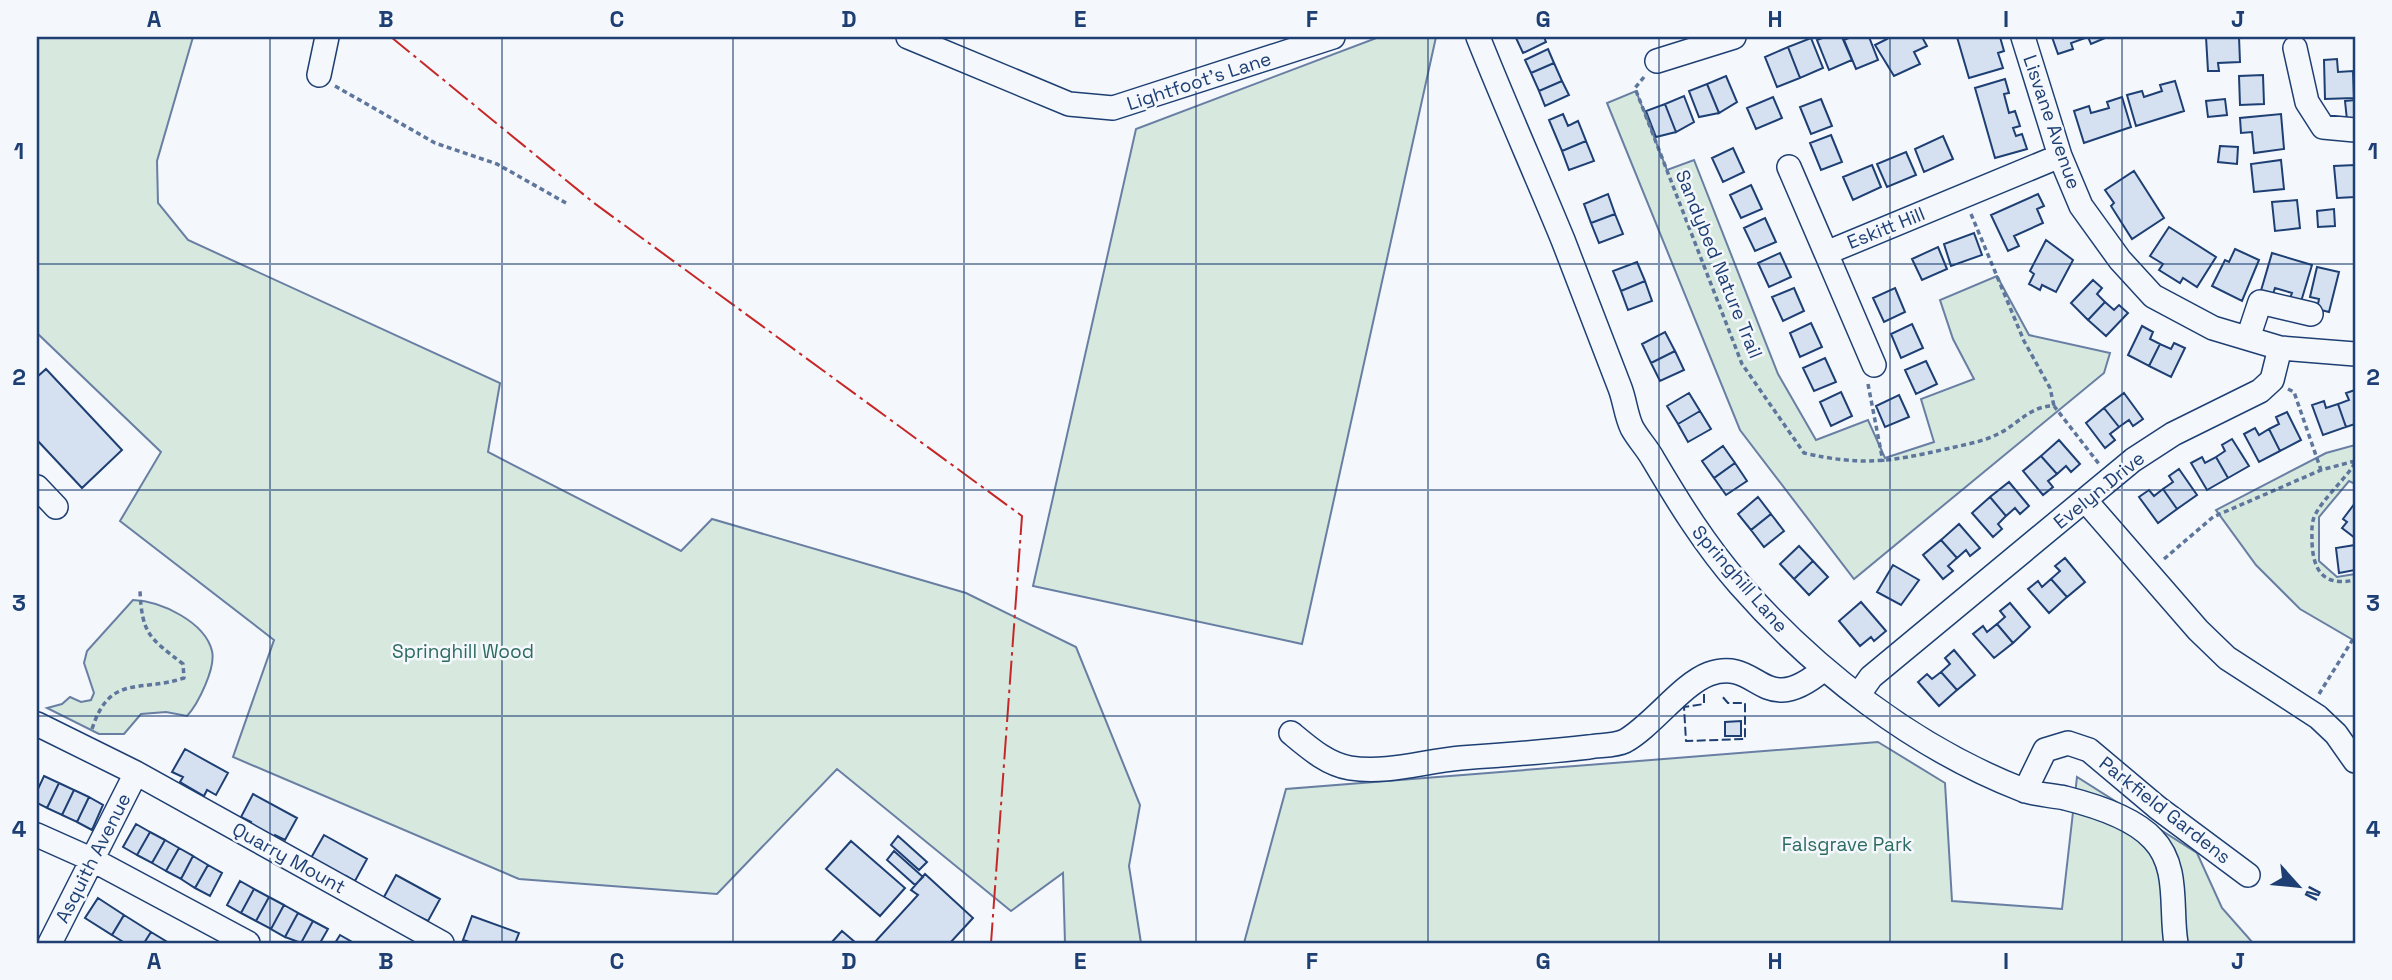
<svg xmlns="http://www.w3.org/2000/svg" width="2392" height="980" font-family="'Space Grotesk',sans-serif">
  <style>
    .green { fill: #d7e8df; stroke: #687fa3; stroke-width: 2 }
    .building { fill: #d5e0f0; stroke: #1d3f73; stroke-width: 2 }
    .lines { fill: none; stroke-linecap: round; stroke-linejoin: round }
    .minor-casing { stroke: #1d3f73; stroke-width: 26 }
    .path { stroke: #5e769c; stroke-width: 3.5; stroke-dasharray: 5 3.5; stroke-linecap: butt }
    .minor { stroke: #f4f7fb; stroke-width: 23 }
    .fence { stroke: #1d3f73; stroke-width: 2; stroke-dasharray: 9 3.5; stroke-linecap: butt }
    .power { stroke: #c62828; stroke-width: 2; stroke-dasharray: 24 5 3.5 5; stroke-linecap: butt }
    .grid { fill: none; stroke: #1d3f73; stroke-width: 2; stroke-opacity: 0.55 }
    .labels { text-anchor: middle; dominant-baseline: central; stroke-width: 5; stroke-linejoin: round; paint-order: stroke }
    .street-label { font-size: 19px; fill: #1d3f73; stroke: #f4f7fb }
    .park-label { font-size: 19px; fill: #2c6c60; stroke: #f4f7fb }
    .neatline { fill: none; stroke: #1d3f73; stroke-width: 2.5 }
    .grid-label { font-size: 23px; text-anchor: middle; font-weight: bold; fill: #1d3f73 }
  </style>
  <rect width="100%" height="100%" fill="#f4f7fb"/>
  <!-- green -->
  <path class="green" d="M37 37H193L157 161 158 203 188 240 500 383 488 452 681 551 712 519 966 593 1076 647 1140 805 1129 866 1141 943H1065L1063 873 1011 911 837 769 717 894 519 879 233 757 274 640 120 521 161 452 37 333Z
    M1379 37H1436L1302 644 1033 586 1136 129Z
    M1636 91 1667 170 1694 160 1778 374 1816 440 1868 420 1885 458 1934 442 1921 399 1974 379 1953 339 1940 300 1997 276 2029 335 2110 353 2104 373 1854 579 1740 430 1607 103Z
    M2355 445V484L2349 481 2319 517V561L2337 577 2355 574V641L2300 609 2256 565 2216 510 2326 453Z
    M133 600C161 601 205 622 212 651 216 668 198 704 187 716L166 712 141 714 124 734H99L47 708 62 704 70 697 81 702 91 700 94 693 84 663 87 651Z
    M1878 742 1945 783 1952 901 2062 909 2077 777 2197 853 2222 908 2253 943H1244L1286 789Z"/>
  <!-- building -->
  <path class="building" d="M1544 37 1546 42 1523 53 1516 38Z
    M1825 37H1842L1852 60 1829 70 1817 40Z
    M1851 37H1869L1878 60 1856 69 1844 40Z
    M1886 37H1922L1927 46 1914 52 1920 64 1894 76 1875 45 1887 39Z
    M1957 37H2000L2004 51 1998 53 2003 68 1969 78Z
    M2052 37H2105V38L2091 44 2088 37 2071 43 2073 49 2058 54Z
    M2206 37H2239L2240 62 2218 63 2219 71H2208Z
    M1811 38 1823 68 1800 78 1788 47Z
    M1788 47 1800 78 1777 87 1765 57Z
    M1548 49 1554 63 1531 73 1525 60Z
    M2337 59 2338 72 2353 71 2354 98 2325 99 2324 60Z
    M1554 63 1562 81 1539 91 1531 73Z
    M2263 75 2264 104 2240 105 2239 76Z
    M1726 76 1737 102 1719 113 1707 84Z
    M2005 79 2009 93 2004 94 2009 113 2015 111 2020 126 2013 128 2016 136 2022 134 2027 149 1995 158 1975 88Z
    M1562 81 1569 95 1545 106 1539 91Z
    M2175 81 2184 111 2136 126 2127 95 2142 91 2144 97 2162 91 2160 85Z
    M1707 84 1719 113 1699 117 1689 91Z
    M1684 96 1694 122 1676 132 1665 104Z
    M1773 97 1782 118 1756 129 1747 108Z
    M2122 97 2131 127 2084 143 2074 111 2089 106 2091 113 2109 108 2107 102Z
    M1821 99 1832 126 1811 134 1800 107Z
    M2225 99 2227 115 2208 117 2206 101Z
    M2355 100V120H2347L2345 101Z
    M1665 104 1676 132 1656 137 1646 111Z
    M1563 114 1568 126 1578 121 1586 141 1562 151 1549 120Z
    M2281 114 2284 149 2254 153 2252 132 2241 133 2240 118Z
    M1831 135 1842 162 1821 170 1810 143Z
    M1943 136 1953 159 1924 172 1915 149Z
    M1586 141 1594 161 1569 170 1562 151Z
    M2220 146 2238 147 2237 164 2218 162Z
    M1733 148 1744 172 1723 182 1712 158Z
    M1906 152 1916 175 1887 187 1877 164Z
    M2281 160 2284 189 2254 192 2251 164Z
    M1872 165 1881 187 1853 200 1843 177Z
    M2355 165V197L2337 198 2334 166Z
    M2134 171 2164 218 2132 239 2111 206 2114 203 2105 190Z
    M1751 185 1762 209 1741 218 1730 195Z
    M1608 194 1615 214 1591 223 1584 204Z
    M2038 194 2044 206 2037 209 2043 223 2014 236 2019 246 2008 251 1991 215Z
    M2297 200 2300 228 2275 231 2272 202Z
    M2334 209 2335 226 2318 227 2317 211Z
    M1615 214 1623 234 1599 243 1591 223Z
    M1765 218 1776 242 1755 251 1744 228Z
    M2169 227 2216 257 2197 287 2183 278 2180 283 2159 270 2163 264 2150 256Z
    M1974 233 1982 255 1951 266 1944 244Z
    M2046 240 2073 260 2056 292 2042 285 2040 290 2029 284 2034 274 2030 271Z
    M1938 247 1947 269 1922 280 1912 259Z
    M2235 249 2259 260 2242 301 2212 286 2225 260 2229 262Z
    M1780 253 1791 277 1769 287 1758 263Z
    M2272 253 2312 265 2300 305 2289 301 2292 293 2275 288 2272 297 2260 294Z
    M1637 262 1645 281 1621 291 1613 271Z
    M2317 267 2339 272 2329 312 2317 309 2319 299 2310 297Z
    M2093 280 2102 288 2097 294 2105 302 2088 320 2071 303Z
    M1645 281 1652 301 1628 310 1621 291Z
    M1794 288 1804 311 1783 321 1772 297Z
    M1895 288 1905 312 1884 322 1873 298Z
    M2105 302 2114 310 2119 305 2128 313 2106 336 2088 320Z
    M1811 323 1822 347 1800 357 1790 333Z
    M1912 324 1923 348 1901 358 1891 334Z
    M2142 326 2153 332 2150 339 2160 344 2149 366 2128 355Z
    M1665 332 1675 351 1651 363 1642 344Z
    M2174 343 2185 348 2171 377 2149 366 2160 344 2171 349Z
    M1675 351 1684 370 1660 381 1651 363Z
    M1825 358 1836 382 1814 391 1803 368Z
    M1926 361 1937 384 1916 394 1905 370Z
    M46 369 122 450 82 488 37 440V377Z
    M2355 390V424L2346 427 2338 404 2349 400 2346 393Z
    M1841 392 1852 416 1831 426 1820 402Z
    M1689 393 1700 411 1678 424 1667 406Z
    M2124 393 2143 419 2133 426 2129 420 2119 427 2104 408Z
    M1899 395 1909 417 1885 427 1876 406Z
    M2324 401 2326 408 2338 404 2346 427 2323 435 2312 405Z
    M2104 408 2119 427 2110 434 2115 440 2105 448 2086 423Z
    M1700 411 1711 429 1688 442 1678 424Z
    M2287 412 2301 440 2280 451 2269 429 2279 424 2276 417Z
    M2255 428 2259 435 2269 429 2280 451 2259 462 2244 434Z
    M2232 439 2249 466 2228 478 2216 457 2225 451 2222 445Z
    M2059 440 2080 464 2071 472 2066 466 2057 474 2041 456Z
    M1723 446 1735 463 1714 478 1702 461Z
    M2041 456 2057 474 2048 481 2053 487 2043 495 2023 471Z
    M2202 457 2205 463 2216 457 2228 478 2207 490 2191 463Z
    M1735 463 1747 481 1726 495 1714 478Z
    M2179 469 2197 495 2177 509 2163 489 2173 482 2169 476Z
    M2009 482 2029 506 2020 514 2015 508 2006 516 1990 497Z
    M2163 489 2177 509 2158 523 2139 497 2149 490 2154 496Z
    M1758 497 1771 514 1751 530 1738 514Z
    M1990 497 2006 516 1998 524 2002 529 1993 537 1972 513Z
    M2355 503V538L2342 528 2347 522 2343 519Z
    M1771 514 1784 531 1764 547 1751 530Z
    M1959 524 1980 548 1970 556 1966 550 1957 558 1941 540Z
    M1941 540 1957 558 1948 566 1953 571 1943 579 1923 555Z
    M2355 545V570L2339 573 2336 548Z
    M1799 546 1813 561 1794 579 1780 564Z
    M2065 558 2085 582 2067 597 2051 579 2060 571 2055 566Z
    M1813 561 1828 577 1809 595 1794 579Z
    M1893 565 1919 580 1901 605 1877 592Z
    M2051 579 2067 597 2049 613 2028 589 2038 581 2042 587Z
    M1861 602 1886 631 1874 641 1871 637 1860 646 1839 621Z
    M2010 603 2030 627 2013 643 1997 624 2005 617 2000 611Z
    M1997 624 2013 643 1994 658 1973 634 1983 626 1987 632Z
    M1954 650 1975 675 1957 690 1941 672 1950 664 1945 658Z
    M1941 672 1957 690 1939 706 1918 682 1927 674 1932 679Z
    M1741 721V736H1725V722Z
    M185 749 228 773 216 795 207 790 204 796 180 782 183 777 172 772Z
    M44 776 59 783 47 808 37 803V791Z
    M59 783 74 790 62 815 47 808Z
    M74 790 89 797 77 822 62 815Z
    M253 794 297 818 285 840 275 835 272 840 248 827 251 822 241 817Z
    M89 797 103 805 92 830 77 822Z
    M136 824 150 832 137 855 123 847Z
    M150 832 165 840 152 863 137 855Z
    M324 835 367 859 355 881 346 876 343 882 311 858Z
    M898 836 927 862 919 870 891 845Z
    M165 840 179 848 166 871 152 863Z
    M851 841 905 888 880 916 826 869Z
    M179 848 193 856 181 879 166 871Z
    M894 851 923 877 915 885 887 860Z
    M193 856 208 865 195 888 181 879Z
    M208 865 222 873 210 896 195 888Z
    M925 874 973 918 950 943H874L918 895 911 890Z
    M396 875 440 899 428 921 418 916 415 921 391 908 394 903 384 897Z
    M240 881 254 889 241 913 227 905Z
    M254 889 269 897 256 921 241 913Z
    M269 897 284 905 271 929 256 921Z
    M98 898 124 915 112 935 85 918Z
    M284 905 298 913 285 937 271 929Z
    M298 913 313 921 301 943 285 937Z
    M124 915 151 932 144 943H125L112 935Z
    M472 916 519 933 515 943H473L463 940Z
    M313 921 328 929 320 943H301Z
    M842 931 856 943H831Z
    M151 932 169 943H144Z
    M340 935 354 943H335Z"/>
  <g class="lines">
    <!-- minor casing -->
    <g class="minor-casing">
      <path id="minor" d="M908 37 1069 104 1113 108 1333 37
        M1478 37C1505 105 1535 172 1563 240 1582 289 1601 338 1620 388 1625 401 1626 416 1632 428 1638 439 1647 448 1653 459 1679 503 1705 545 1739 584 1815 671 1915 748 2023 790 2036 795 2051 795 2065 798 2093 805 2133 817 2153 839 2180 867 2170 909 2176 943
        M2023 37 2060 156 2081 206 2120 260 2153 296 2213 328 2280 348 2355 354
        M2295 48 2307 102 2323 127 2355 130
        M1657 61 1734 37
        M319 75 327 37
        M1789 167 1826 253
        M2248 338 2260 302 2311 314
        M1874 365 1826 253 2060 156
        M37 487 56 507
        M2085 500 2198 630 2227 658 2318 717 2336 734 2355 761
        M1859 694 1871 677 2133 460 2173 434 2260 391 2272 380 2280 348
        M37 724 136 773 442 943
        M1291 733C1309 748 1327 764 1350 768 1387 774 1425 761 1461 758 1504 755 1546 752 1589 747 1600 745 1615 746 1625 741 1652 726 1682 684 1709 674 1760 656 1761 722 1824 669
        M2025 791 2045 750 2068 743 2089 750 2158 808 2248 875
        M37 835 93 860 248 943
        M50 943 136 773"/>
    </g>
    <!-- path -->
    <path class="path" d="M1644 77 1635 88 1742 364 1804 453C1861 466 1889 462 1946 449 1963 445 1982 442 1998 434 2017 425 2031 405 2054 406L2099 464
      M335 86 435 143 497 164 566 203
      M1971 214 2024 341 2050 388 2054 406
      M1868 384 1883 462
      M2288 389 2294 392 2321 470
      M2355 463C2344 481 2325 496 2315 515 2311 523 2312 533 2312 542 2313 570 2323 587 2355 580
      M2164 559 2213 517 2321 470 2355 461
      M2319 694 2355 636
      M92 729C110 673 140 693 184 678L183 664C150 638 142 635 140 591"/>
    <!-- minor -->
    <use href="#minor" class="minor"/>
    <!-- fence -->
    <path class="fence" d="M1704 694V704L1684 707 1686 741 1745 739V703H1728L1721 695"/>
    <!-- power -->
    <path class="power" d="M391 37 594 203 1022 516 991 943"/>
  </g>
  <!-- grid -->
  <path class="grid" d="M270 37V943M502 37V943M733 37V943M964 37V943M1196 37V943M1428 37V943M1659 37V943M1890 37V943M2122 37V943M37 264H2355M37 490H2355M37 716H2355"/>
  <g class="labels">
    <!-- street labels -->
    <g class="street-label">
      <text transform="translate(1199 81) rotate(-18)">Lightfoot's Lane</text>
      <text transform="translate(2052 122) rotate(71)">Lisvane Avenue</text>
      <text transform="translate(1886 228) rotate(-22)">Eskitt Hill</text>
      <text transform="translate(1719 264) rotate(68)">Sandybed Nature Trail</text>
      <text transform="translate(2099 490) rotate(-39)">Evelyn Drive</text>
      <text transform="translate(1740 579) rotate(49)">Springhill Lane</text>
      <text transform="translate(2165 810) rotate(38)">Parkfield Gardens</text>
      <text transform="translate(93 858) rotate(-63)">Asquith Avenue</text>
      <text transform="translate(289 858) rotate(29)">Quarry Mount</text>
    </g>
    <!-- park labels -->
    <g class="park-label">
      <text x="463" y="651">Springhill Wood</text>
      <text x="1847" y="844">Falsgrave Park</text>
    </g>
  </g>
  <!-- border -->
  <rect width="2392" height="980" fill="none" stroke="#f4f7fb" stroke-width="77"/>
  <!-- north arrow -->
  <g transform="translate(2298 886) rotate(117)" stroke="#f4f7fb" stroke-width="5" paint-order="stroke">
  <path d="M0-5L12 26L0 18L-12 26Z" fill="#1d3f73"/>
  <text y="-10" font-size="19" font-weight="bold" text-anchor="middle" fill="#1d3f73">N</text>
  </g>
  <rect x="38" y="38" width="2316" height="904" class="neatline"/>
  <g class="grid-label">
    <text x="154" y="27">A</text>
    <text x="386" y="27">B</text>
    <text x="617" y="27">C</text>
    <text x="849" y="27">D</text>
    <text x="1080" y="27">E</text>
    <text x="1312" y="27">F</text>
    <text x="1543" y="27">G</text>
    <text x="1775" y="27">H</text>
    <text x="2006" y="27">I</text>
    <text x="2238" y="27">J</text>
    <text x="19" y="159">1</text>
    <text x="2373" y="159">1</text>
    <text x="19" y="385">2</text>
    <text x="2373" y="385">2</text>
    <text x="19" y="611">3</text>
    <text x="2373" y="611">3</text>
    <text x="19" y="837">4</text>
    <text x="2373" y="837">4</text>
    <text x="154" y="969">A</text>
    <text x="386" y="969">B</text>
    <text x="617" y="969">C</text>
    <text x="849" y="969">D</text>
    <text x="1080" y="969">E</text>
    <text x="1312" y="969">F</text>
    <text x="1543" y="969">G</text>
    <text x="1775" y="969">H</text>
    <text x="2006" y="969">I</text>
    <text x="2238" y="969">J</text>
  </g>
</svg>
